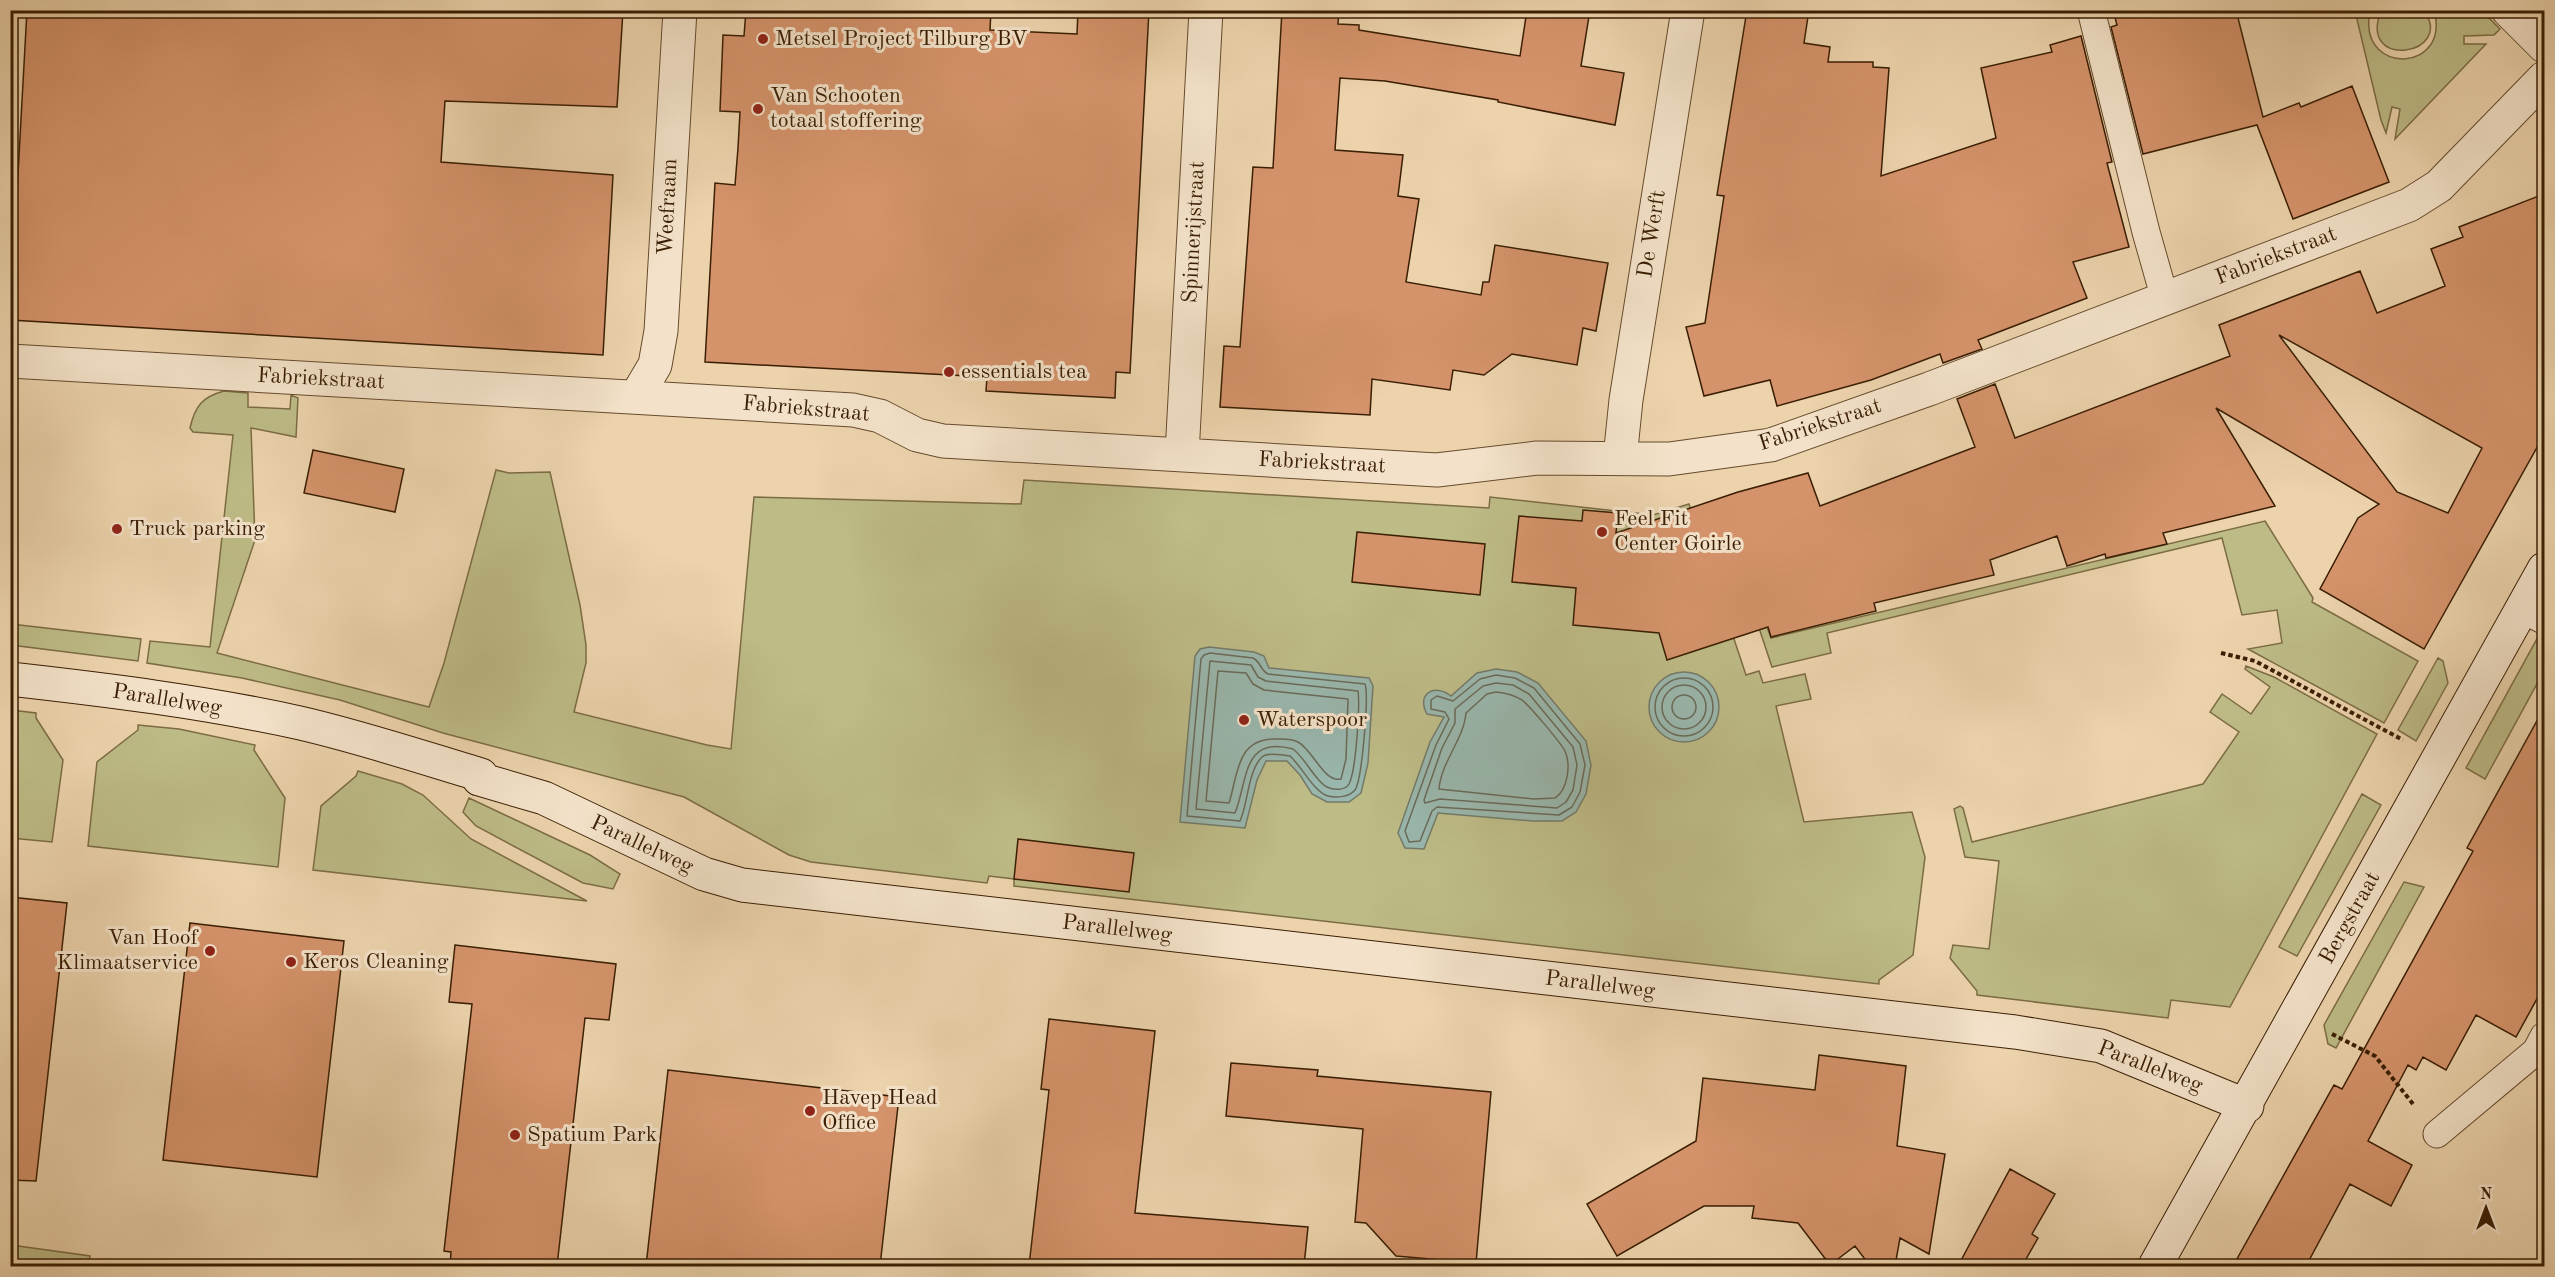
<svg xmlns="http://www.w3.org/2000/svg" width="2555" height="1277" font-family="'Old Standard TT',serif">
  <style>
    .green { fill: #bdbb86; stroke: #7c6c44; stroke-width: 1.5 }
    .water { fill: #99b7ad; stroke: #737a69; stroke-width: 1.5 }
    .lines { fill: none; stroke-linecap: round; stroke-linejoin: round }
    .shore { stroke: #6a6a58; stroke-width: 1.5 }
    .building { fill: #d5936b; stroke: #3a1e03; stroke-width: 1.5; fill-rule: evenodd }
    .lane-casing { stroke: #664b2d; stroke-width: 29 }
    .street-casing { stroke: #664b2d; stroke-width: 35 }
    .secondary-casing { stroke: #3a1e03; stroke-width: 35 }
    .path { stroke: #3a1e03; stroke-width: 4; stroke-dasharray: 4.5 3; stroke-linecap: butt }
    .lane { stroke: #f3e2c9; stroke-width: 27 }
    .street { stroke: #f3e2c9; stroke-width: 33 }
    .secondary { stroke: #f3e2c9; stroke-width: 33 }
    .poi-dot { fill: #8f2418; stroke: #f3e2c9; stroke-width: 2 }
    .labels { text-anchor: middle; dominant-baseline: central; stroke-width: 6; stroke-linejoin: round; paint-order: stroke }
    .poi-label { font-size: 22px; fill: #3a1e03; stroke: #f3e2c9; text-anchor: start }
    .street-label { font-size: 22px; fill: #3a1e03; stroke: #f3e2c9 }
  </style>
  <rect width="100%" height="100%" fill="#ecd3ac"/>
  <filter id="stains"><feTurbulence type="fractalNoise" baseFrequency=".00333" numOctaves="4"/><feColorMatrix values="0 0 0 0 .2 0 0 0 0 .09 0 0 0 0 .02 0 0 0 .5 -.17"/></filter>
  <radialGradient id="worn" r=".72"><stop offset=".6" stop-color="#630" stop-opacity="0"/><stop offset="1" stop-color="#630" stop-opacity=".3"/></radialGradient>
  <!-- green -->
  <path class="green" d="M2355 11 2369 18C2363 76 2451 71 2434 11H2482L2500 29 2494 35 2464 36V44H2486L2395 139 2400 109 2392 107 2386 133 2381 120Z
    M2381 11H2424C2456 55 2357 71 2381 11Z
    M224 391 248 393V407L290 409 291 395 298 398 296 437 251 428 255 540 217 653 429 707 444 663 496 470 509 473 550 472 580 605 586 645V663L574 712 707 745 731 749 754 497 1021 504 1024 480 1489 508 1490 497 1653 515 1689 504 1746 675 1759 671 1763 683 1805 674 1811 699 1776 706 1804 822 1912 812 1925 857 1913 955 1879 980V984L1014 886V879L989 876 987 883 811 862 789 855 684 797 443 733 340 700 242 678 147 663 150 641 210 647 233 435 193 432 190 428C195 406 202 397 224 391Z
    M2265 521 2313 598 2312 602 2418 661 2384 723 2248 649 2282 643 2277 610 2242 615 2222 538 1827 633 1831 653 1772 667 1740 571 1746 569 1771 638Z
    M11 624 141 639 138 661 11 645Z
    M2544 626V671L2485 779 2466 768Z
    M2438 658 2443 661 2448 683 2416 741 2398 730Z
    M2246 666 2274 677 2377 734 2230 1007 2171 1000 2168 1018 1977 995V991L1950 958 1953 945 1989 949 1999 861 1965 857 1954 809 1960 806 1963 808 1972 842 2203 784 2239 732 2210 712 2222 694 2251 714 2270 687 2245 669Z
    M11 710 36 713V718L63 760 52 842 11 838Z
    M138 725 179 729 255 745 254 750 285 798 278 867 88 846 97 762 138 730Z
    M358 771 402 784 423 795 471 839 587 901 313 870 321 806 356 776Z
    M2362 794 2381 805 2297 956 2279 947Z
    M469 798 590 855 620 874 613 889 583 883 476 826 463 812Z
    M2404 882 2424 887 2336 1048 2328 1044 2324 1025Z
    M11 1245 90 1256 89 1266H11Z"/>
  <!-- water -->
  <path class="water" d="M1209 647 1254 652 1264 656 1269 668 1369 678 1373 686 1368 763 1361 793 1349 802H1327L1312 794 1300 775 1287 761H1266L1257 780 1245 828 1180 822 1195 656 1200 649Z
    M1496 669 1517 672 1538 683 1586 741 1591 765 1586 794 1576 812 1562 821H1533L1438 813 1424 849 1405 848 1398 833 1430 742 1444 717 1427 714C1416 694 1434 683 1451 696L1477 673Z
    M1649 707a35 35 0 1 1 70 0a35 35 0 1 1-70 0Z"/>
  <g class="lines">
    <!-- shore -->
    <path class="shore" d="M1210 653 1253 658C1261 662 1260 670 1268 674L1365 684C1369 696 1362 780 1355 790 1349 797 1337 798 1328 796 1315 793 1302 767 1290 756 1284 755 1267 752 1262 757 1248 770 1248 804 1240 821L1187 816 1201 659 1204 655Z
      M1210 661 1251 665 1258 677 1266 681 1358 691C1360 706 1356 771 1349 784 1345 791 1333 790 1327 787 1316 782 1306 759 1293 749 1242 735 1248 781 1235 813L1196 809Z
      M1218 671 1246 673 1253 684 1264 690 1348 699 1346 759 1341 779C1324 783 1313 750 1298 742 1291 738 1283 739 1275 739 1236 739 1238 775 1229 803L1206 801Z
      M1496 675 1515 678 1534 688 1580 744 1585 765 1580 792 1572 807 1559 815 1437 807 1432 811 1420 841 1409 842 1405 831 1436 745 1449 719 1445 712 1431 709V700L1437 696 1453 701 1480 679Z
      M1655 707a29 29 0 1 1 58 0a29 29 0 1 1-58 0Z
      M1496 683 1513 685 1529 694 1573 747 1577 765 1573 790 1566 802 1557 808 1440 799 1425 803 1424 800 1442 748 1455 723V709L1483 686Z
      M1662 707a22 22 0 1 1 44 0a22 22 0 1 1-44 0Z
      M1496 692C1506 693 1514 695 1522 700 1530 706 1560 742 1565 751 1571 764 1568 790 1555 798L1534 799 1439 789C1441 762 1464 739 1466 713L1487 694Z
      M1672 707a12 12 0 1 1 24 0a12 12 0 1 1-24 0Z"/>
  </g>
  <!-- building -->
  <path class="building" d="M27 10H623L617 107 445 101 441 162 613 175 603 355 10 320Z
    M746 10H991L990 30 1077 34 1078 10H1149L1130 373 1116 372 1115 398 986 391 987 377 705 362 715 183 735 185 738 148 740 112 720 111 723 35 744 36Z
    M1282 10H1339L1338 24 1359 25V30L1520 56 1527 10H1590L1581 66 1624 73 1615 125 1498 102V100L1385 81 1340 78 1335 150 1403 155 1398 196 1419 199 1406 282 1481 295 1483 282H1489L1495 245 1608 263 1596 331 1583 328 1577 365 1512 354 1484 375 1453 370 1450 390 1372 379 1370 415 1220 407 1224 346 1240 347 1253 167 1273 168Z
    M1747 10H1809L1804 43 1830 47 1828 62H1873V67L1889 68 1881 176 1996 138 1981 68 2052 52 2050 45 2081 36 2112 162 2107 163 2129 247 2073 262 2087 298 1978 340 1982 349 1943 363 1940 354 1871 380 1777 406 1770 380 1704 396 1686 327 1705 323 1724 196 1717 195Z
    M2113 10H2236L2263 117 2299 103 2301 107 2352 86 2389 182 2293 219 2257 125 2143 154 2111 27 2117 25Z
    M2544 194V435L2424 649 2320 589 2358 518 2379 504 2216 408 2275 506 2163 533 2167 544 2106 558 2105 554 2067 566 2057 536 1990 560 1994 575 1874 603 1876 611 1771 637 1768 627 1667 660 1659 633 1573 625 1576 588 1512 582 1519 516 1582 521 1583 510 1618 513 1616 533 1738 492 1808 473 1820 506 1975 447 1957 399 1995 384 2015 438 2230 356 2219 325 2360 271 2377 313 2445 286 2431 249 2463 237 2459 227ZM2279 335 2482 448 2448 513 2397 492Z
    M313 450 404 469 395 512 304 493Z
    M1357 532 1485 544 1480 595 1352 582Z
    M2544 708V986L2516 1037 2476 1015 2446 1070 2423 1057 2416 1070 2408 1065 2368 1141 2412 1165 2391 1206 2350 1184 2306 1266H2233L2334 1085 2342 1089 2473 851 2467 848Z
    M1018 839 1134 853 1129 892 1014 879Z
    M10 897 67 903 36 1181 10 1180Z
    M190 923 344 941 317 1177 163 1160Z
    M455 945 616 964 609 1020 585 1018 557 1266H450L451 1252 444 1251 472 1004 449 1002Z
    M1049 1019 1155 1031 1135 1213 1308 1227 1304 1266H1029L1049 1090 1041 1089Z
    M1819 1055 1906 1066 1897 1146 1945 1154 1929 1254 1900 1238 1895 1266H1870L1855 1246 1830 1265 1798 1223 1752 1218 1754 1206H1704L1617 1256 1587 1204 1696 1141 1703 1078 1815 1090Z
    M1231 1063 1318 1070 1317 1076 1491 1092 1476 1263 1396 1256 1366 1223 1355 1222 1363 1129 1226 1116Z
    M668 1070 899 1097 880 1266H646Z
    M2010 1169 2055 1194 2032 1234 2038 1238 2022 1266H1958Z"/>
  <g class="lines">
    <!-- lane casing -->
    <g class="lane-casing">
      <path id="lane" d="M2091 10 2146 232 2165 299
        M2437 1134 2536 1051 2544 1036"/>
    </g>
    <!-- street casing -->
    <g class="street-casing">
      <path id="street" d="M2508 10 2544 46
        M10 361 853 410 880 416 917 435 943 441 1437 470 1537 458 1669 459 1771 445 1929 389 2409 205 2439 186 2544 78
        M636 397 655 365 661 331 680 10
        M1182 454 1206 10
        M1620 458 1626 400 1688 10
        M2524 607 2544 617"/>
    </g>
    <!-- secondary casing -->
    <g class="secondary-casing">
      <path id="secondary" d="M10 679C108 690 205 702 300 723 361 737 421 757 481 775L479 779 544 798 704 874 742 885 2015 1032 2101 1046 2247 1106
        M2155 1266 2544 569"/>
    </g>
    <!-- path -->
    <path class="path" d="M2221 653 2255 661 2403 740
      M2332 1034 2375 1056 2413 1104"/>
    <!-- lane -->
    <use href="#lane" class="lane"/>
    <!-- street -->
    <use href="#street" class="street"/>
    <!-- secondary -->
    <use href="#secondary" class="secondary"/>
  </g>
  <!-- markers -->
  <g class="poi-dot">
    <circle cx="763" cy="39" r="6"/>
    <circle cx="758" cy="109" r="6"/>
    <circle cx="949" cy="372" r="6"/>
    <circle cx="117" cy="529" r="6"/>
    <circle cx="1602" cy="532" r="6"/>
    <circle cx="1244" cy="720" r="6"/>
    <circle cx="210" cy="951" r="6"/>
    <circle cx="291" cy="962" r="6"/>
    <circle cx="810" cy="1111" r="6"/>
    <circle cx="515" cy="1135" r="6"/>
  </g>
  <g class="labels">
    <!-- poi labels -->
    <g class="poi-label">
      <text x="775" y="39">Metsel Project Tilburg BV</text>
      <text x="770" y="96">Van Schooten<tspan x="770" dy="25">totaal stoffering</tspan></text>
      <text x="961" y="372">essentials tea</text>
      <text x="1614" y="519">Feel Fit<tspan x="1614" dy="25">Center Goirle</tspan></text>
      <text x="129" y="529">Truck parking</text>
      <text x="1256" y="720">Waterspoor</text>
      <text x="198" y="938" text-anchor="end">Van Hoof<tspan x="198" dy="25">Klimaatservice</tspan></text>
      <text x="303" y="962">Keros Cleaning</text>
      <text x="822" y="1098">Havep Head<tspan x="822" dy="25">Office</tspan></text>
      <text x="527" y="1135">Spatium Park</text>
    </g>
    <!-- street labels -->
    <g class="street-label">
      <text transform="translate(668 207) rotate(-87)">Weefraam</text>
      <text transform="translate(1194 232) rotate(-87)">Spinnerijstraat</text>
      <text transform="translate(1652 234) rotate(-81)">De Werft</text>
      <text transform="translate(2276 256) rotate(-21)">Fabriekstraat</text>
      <text transform="translate(321 379) rotate(3)">Fabriekstraat</text>
      <text transform="translate(806 409) rotate(5)">Fabriekstraat</text>
      <text transform="translate(1820 425) rotate(-18)">Fabriekstraat</text>
      <text transform="translate(1322 463) rotate(3)">Fabriekstraat</text>
      <text transform="translate(167 700) rotate(9)">Parallelweg</text>
      <text transform="translate(642 845) rotate(25)">Parallelweg</text>
      <text transform="translate(2350 918) rotate(-61)">Bergstraat</text>
      <text transform="translate(1117 929) rotate(7)">Parallelweg</text>
      <text transform="translate(1600 985) rotate(7)">Parallelweg</text>
      <text transform="translate(2150 1067) rotate(21)">Parallelweg</text>
    </g>
  </g>
  <!-- margin -->
  <rect width="2555" height="1277" fill="none" stroke="#ecd3ac" stroke-width="36"/>
  <rect x="12" y="12" width="2531" height="1253" fill="none" stroke="#3a1e03" stroke-width="3"/>
  <rect x="18" y="18" width="2519" height="1241" fill="none" stroke="#3a1e03" stroke-width="1.5"/>
  <!-- north arrow -->
  <g transform="translate(2486 1208)" stroke="#f3e2c9" stroke-width="4.5" paint-order="stroke">
  <path d="M0-4.5L10 22L0 15L-10 22Z" fill="#3a1e03"/>
  <text y="-9" font-size="16" font-weight="bold" text-anchor="middle" fill="#3a1e03">N</text>
  </g>
  <rect width="100%" height="100%" filter="url(#stains)"/>
  <rect width="100%" height="100%" fill="url(#worn)"/>
</svg>
